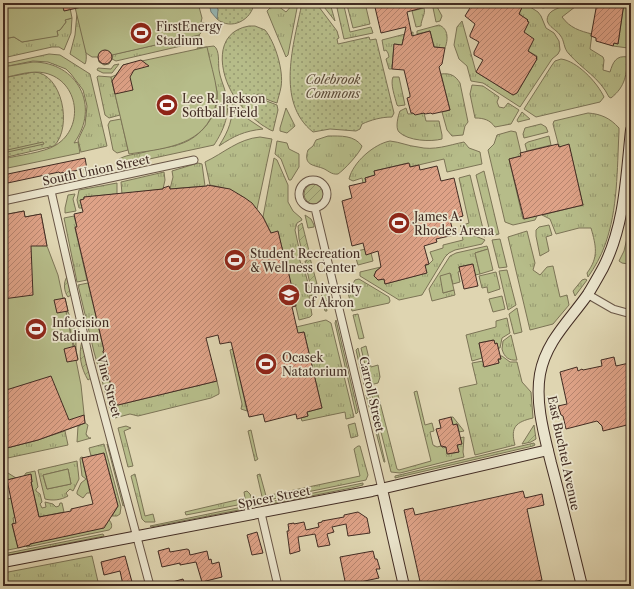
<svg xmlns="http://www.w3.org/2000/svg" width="634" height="589" font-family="'Libre Caslon Text',serif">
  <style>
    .grass { fill: url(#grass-tufts); stroke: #7c7456; fill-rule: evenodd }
    .park { fill: url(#park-dots); stroke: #7c7456 }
    .garden { fill: url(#garden-furrows); stroke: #7c7456 }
    .pitch { fill: #b6bc89; stroke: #7c7456 }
    .water { fill: #96b7b4; stroke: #747f7a }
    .building { fill: url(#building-hatch); stroke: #422c23 }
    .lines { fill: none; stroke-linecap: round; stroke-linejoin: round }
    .street-casing { stroke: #695646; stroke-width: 9 }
    .secondary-casing { stroke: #422c23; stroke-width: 12 }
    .street { stroke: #eae4cc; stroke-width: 7 }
    .secondary { stroke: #eae4cc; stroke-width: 10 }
    .labels { text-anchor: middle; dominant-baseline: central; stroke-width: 3.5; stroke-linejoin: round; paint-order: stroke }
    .poi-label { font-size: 12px; fill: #422c23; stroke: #eae4cc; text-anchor: start }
    .park-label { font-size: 12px; font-style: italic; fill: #594937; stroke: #eae4cc }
    .street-label { font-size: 12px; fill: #422c23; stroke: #eae4cc }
  </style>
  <defs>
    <pattern id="grass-tufts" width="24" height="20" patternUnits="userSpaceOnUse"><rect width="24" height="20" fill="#b6bc89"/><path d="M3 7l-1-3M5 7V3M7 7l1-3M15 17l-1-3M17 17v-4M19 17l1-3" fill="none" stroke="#969970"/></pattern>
    <pattern id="park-dots" width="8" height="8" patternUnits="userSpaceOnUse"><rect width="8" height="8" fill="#b6bc89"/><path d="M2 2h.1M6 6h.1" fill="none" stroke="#969970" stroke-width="1.8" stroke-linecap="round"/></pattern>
    <pattern id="garden-furrows" width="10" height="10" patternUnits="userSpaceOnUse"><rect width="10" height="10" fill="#b6bc89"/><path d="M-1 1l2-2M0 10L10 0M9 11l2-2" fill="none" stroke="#969970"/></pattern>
    <pattern id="building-hatch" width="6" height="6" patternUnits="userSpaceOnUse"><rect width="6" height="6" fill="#dea287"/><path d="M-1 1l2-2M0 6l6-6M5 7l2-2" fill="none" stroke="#b6846e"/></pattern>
  </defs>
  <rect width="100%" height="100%" fill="#dfd5b1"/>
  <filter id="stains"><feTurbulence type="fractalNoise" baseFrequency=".005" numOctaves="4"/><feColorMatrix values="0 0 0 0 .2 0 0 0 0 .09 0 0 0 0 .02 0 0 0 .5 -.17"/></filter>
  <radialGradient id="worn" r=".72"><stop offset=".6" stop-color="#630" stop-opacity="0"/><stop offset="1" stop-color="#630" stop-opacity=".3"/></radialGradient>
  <!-- grass -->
  <path class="grass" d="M294 3H298L288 55 286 57 267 11 270 8 278 6 286 12Z
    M321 3H330L335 21Z
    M357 3H365L370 24 353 28 347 5Z
    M432 3H435L442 16 440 21 436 22Z
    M524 3 538 12 541 16 546 28 554 33 559 41 560 50 558 54 552 59 520 107 483 83 471 81 467 66 459 59 454 45 457 27 462 21 476 72 513 95 517 93 537 59V56L528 51 524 32 528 22 527 21 528 20 519 14Z
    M531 3H562L543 8Z
    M572 3H580L562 17C570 28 580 31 592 34L590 49 603 57 604 60 603 70 610 72C613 62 616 55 628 57 626 75 626 86 611 98L609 97C599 77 583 70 569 54 563 48 565 41 560 35 556 29 544 25 548 16 551 8 565 7 572 3Z
    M624 3H631V43L630 47 628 48 613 46 614 43 618 44Z
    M344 6 350 32 371 27 373 33 344 39 337 8Z
    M424 8C426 14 421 19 421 26L416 27 412 11Z
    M77 13C79 24 90 55 85 64L70 54 75 35Z
    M72 18 71 33 64 50 59 47H52L3 58V39L14 37 22 42 58 35 57 31 60 30 66 22 65 20Z
    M439 25C449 29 448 40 445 48L434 47 430 31 417 34V31Z
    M413 32V39H403L402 45 394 44 392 69H389L386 59 389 57 388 53 386 50 384 51 382 40Z
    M199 35 201 39 194 43 116 61 112 59 111 55Z
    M214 46C220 50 218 63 219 70 220 78 224 86 226 94 231 112 224 130 214 145L117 166 116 161C126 154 134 155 145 152 157 148 171 148 183 143 204 135 222 110 216 87 212 74 203 61 197 48Z
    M49 54 60 55 90 74 107 146 81 152 78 140 85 125 87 106 83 90 71 74 66 69 48 62 33 61 3 67V64Z
    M561 59C577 61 597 82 604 97L600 102 536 117 524 109 552 65 555 61Z
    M119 64 112 73H103L97 70 98 68 111 69 114 65Z
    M441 74C450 73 455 75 460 83L468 122 465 126 463 135 452 136 447 130 442 112 450 110Z
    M98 76 111 77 120 115 109 118 105 115 97 77Z
    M393 77H399L405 105 398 106 397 105C395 97 390 84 393 77Z
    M472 85 483 86 499 97 497 102 499 107 504 108 508 103 519 110 511 124 495 127C490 120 484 118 475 118L470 94Z
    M232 101 245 117 263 129C244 131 234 136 219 146 229 130 233 120 232 101Z
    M286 108 295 126 287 133 280 131V128Z
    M406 108 408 114 424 113 426 121H439L442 135V139C431 142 408 141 399 132 395 128 398 116 400 111Z
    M522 112 530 119 518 122 517 120Z
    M588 113C601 114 610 118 619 128V132C617 169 618 209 605 245 601 256 595 267 588 277L587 273C599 257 596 246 591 228H579L556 234 550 219 542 215 583 205 569 145 559 147 553 124 554 121Z
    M121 119 128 150 117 153 113 150 108 125 110 121Z
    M541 124 546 127 548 132 524 138 523 134 525 128Z
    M511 131 516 132 521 153V156L509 159 523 219 537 216 535 220 513 225 505 222 488 150 494 144 497 135Z
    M328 136C341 136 354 135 362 146 360 153 344 170 338 174 331 175 328 170 322 168 313 165 303 165 308 150L313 146 316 140Z
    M549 136 551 145 527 151 525 144 528 142Z
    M260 137 272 139 257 209C244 195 229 188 210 185L205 162C224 153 238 139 260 137Z
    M277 141 287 143 289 149 299 154V167L291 180H289L281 159 275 154Z
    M390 141C400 142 408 146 418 147 434 151 449 145 464 142L469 148 480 152 482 164 447 172 444 159 410 167 408 163 374 171 375 175 365 178 366 182 363 183 362 178 353 181 349 179C353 162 374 144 390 141Z
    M274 158 277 160 288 185V202L293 211 301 218 302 220 297 223 295 230 300 253 298 254 301 264H303L309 287 312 288 317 286 326 293 328 300 325 301 327 311H325L321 293 309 296 312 315 310 317 299 320 289 277 285 269 288 268 284 252H283L282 247 280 245 281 244 278 232 271 233 263 217Z
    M198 163 202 164 205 186 170 189 173 177 172 171Z
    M484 171 499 234 491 236 476 175Z
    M164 172 165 180 163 189 122 194 121 182Z
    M470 175 485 237 460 226 469 223 459 178Z
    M117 183V194L84 197 82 208H79L77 200 79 190Z
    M75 194 73 199 76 211 65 213V208L68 195Z
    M305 215 311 219 314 225V227L308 228Z
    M74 216 77 227 75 228 87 280 77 282 64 218Z
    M631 221V279L628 264 622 263 619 261 624 251Z
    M549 225 552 235 546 237 549 251 540 256 536 236V230L539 227Z
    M461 230 485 240 482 244 455 250 449 253 445 257 422 295 399 300 360 276V272L381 267 382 269 376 271 374 276 378 280 384 279 385 284 426 273 425 266 429 264 433 260 430 252 443 248V245L463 240Z
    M527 231 535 263 533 270 540 275 547 267 553 266 560 297 567 295 569 305 553 324 530 330 508 237Z
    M500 239 507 267 499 268 492 240Z
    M487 246 488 249 475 253 480 274 475 275 472 264 459 267 460 271 458 272 460 282 453 284 450 273 443 293 454 290 455 295 432 301 429 289 450 256 456 253Z
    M365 249 371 253 373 261 358 265 354 252Z
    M507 270 516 305 508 310 499 271Z
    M496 272 500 289 488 293 487 287 482 288 479 276Z
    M359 279 389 297 390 301 389 303 352 311 348 292 355 280Z
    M585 279 587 280 575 296 573 291 582 280Z
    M88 283 104 350 103 351 113 396 118 405 217 381 219 390V394L211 398 138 416 130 414 115 418 112 409H110L94 352 78 285Z
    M502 296 505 309 493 312 489 299Z
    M517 308 522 332 514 334 509 314Z
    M358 314 364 338 359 339 353 315Z
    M507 318 510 333 502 338 500 348H498L497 343 495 344 493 340 479 343 482 358 472 361 466 335 496 327V321Z
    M326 320 331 323 354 417 346 419 345 412 302 421 301 418 308 416 307 412 322 408 304 332 294 335 292 328Z
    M336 320 358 412 356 414 335 323Z
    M511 335 517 360C509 361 504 357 502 349L503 341Z
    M366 346 371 367 378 365 380 377 378 383 370 385 361 348Z
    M358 348 367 386 364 385 356 350Z
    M233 349 247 411 241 409 242 404 230 350Z
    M500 356H502L510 362H517L522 382 531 392 533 418C516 422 510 427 515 445L475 455 459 388 477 384 472 363 483 361 484 366 499 363 498 359H501Z
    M377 391 397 469 399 470 431 461 414 392 417 391 425 425 432 423 434 431 430 432 433 445 437 447 441 446 443 448 446 447 448 454 459 452 457 445 460 438 464 437 463 452 464 457 400 473 391 472 371 392Z
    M369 393 385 462H384L366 395Z
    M451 417H453L464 431 459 432 457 424 453 425Z
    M85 423 88 425 86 434 89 438H91L77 442 78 426Z
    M355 423 358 436 351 438 348 425Z
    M126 426 131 428 124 431 133 466 128 467 118 428Z
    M251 430 257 457 258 459 255 461 248 431Z
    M65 431 68 445 3 459V449L37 440Z
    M534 443 535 445 533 446 399 477 395 478V476Z
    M104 444 121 507 120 514 117 516H112L118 506 104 453 91 456 89 448Z
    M107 444 109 446 125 505 123 506Z
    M358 446H360L368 475 366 480 263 501 257 475 260 474 266 496 360 476 354 449Z
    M81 457 85 458H82L90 493H87L83 498 77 494V492L81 483 86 479 82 476 80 459Z
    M77 461 79 479 73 491 70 489 66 493 68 496C61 500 53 501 45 499L38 470ZM68 469 71 484 47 489 43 475Z
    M35 471 38 487 36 489V491L40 494 42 502 40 504 42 508 46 507 45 502 53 504 56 507 59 506 60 503H62L64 512 39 517 31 482H32L31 475 24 476 26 473Z
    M8 473 16 478 7 480 8 487 6 488 8 499 11 498 15 517 13 518 14 523 12 524 18 548 3 551V474Z
    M135 474 145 516 153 514 155 522H145L142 519 131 476Z
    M363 483V485L351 488 266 505 264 503Z
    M247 491 250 494 253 502 186 515 185 512 245 498 244 492Z
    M252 505 249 508 151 527 150 526Z
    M109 520C112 523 113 528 109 530L27 547 26 546 30 545V544Z
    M103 534 104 536 3 556V554Z
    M92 556 99 586H3V573Z"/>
  <!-- park -->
  <path class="park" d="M216 3H254C252 20 231 31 217 19Z
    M302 3H316L337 31 339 38 337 39 338 44 369 37 370 40 376 39 394 113 392 117C381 117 371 120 362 124L360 129 356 131 330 129 313 132C275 102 294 43 302 3Z
    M249 26H255L265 30C275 42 284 71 281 87 280 93 278 98 277 103L271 101 264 98V95L258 94 251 99 254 104 264 100 277 105 278 110 273 131C269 130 266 127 262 125 251 117 242 108 234 96 219 73 213 32 249 26Z
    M34 72C62 73 73 127 54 146L3 158V78Z"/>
  <!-- garden -->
  <path class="garden" d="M304 194a10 10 0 1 1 20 0a10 10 0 1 1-20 0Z
    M302 223 310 255 305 256V254L303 255 299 239 298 226Z
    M310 258 317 284 312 285 310 284 305 261H307L306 259Z
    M67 277 71 295 68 297C64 292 63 282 67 277Z
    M67 309 76 333V350L75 346H74L66 312Z
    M82 341 91 378 88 380C81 368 78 355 82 341Z
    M534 425 536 439 531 442 522 444Z"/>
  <!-- pitch -->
  <path class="pitch" d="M3 3H69L72 18 65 20 66 22 60 30 57 31 58 36 22 42 14 37 3 39Z
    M74 3H198L202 18 201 22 206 24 205 28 199 35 112 55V59L109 64 104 65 99 62 98 57H92L86 53Z
    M207 47C210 62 215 77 217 92 217 99 216 107 213 113 200 147 160 149 129 154L111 77 116 75 123 65Z
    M33 62C77 62 101 106 74 143L78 142 80 153 3 169V159C19 155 43 153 56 145 85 127 79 81 45 73 32 70 17 75 3 78V67Z
    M43 142 44 144 3 153V151Z
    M24 211 25 217 41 214 47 246 58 275 63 298H65L68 311 66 312 73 346H75L78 359 76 360 81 385 85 423 38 440 3 449V215Z
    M488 249 493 270 480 274 475 253Z
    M450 273 454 290 443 293 440 276Z
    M68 469 71 484 47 489 43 475Z"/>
  <!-- water -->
  <path class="water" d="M209 3H216L218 10 217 19 211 12Z"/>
  <!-- building -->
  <path class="building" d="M62 3H86V6L64 11Z
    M374 3H433V5L407 12 412 36 430 31 434 47 445 48 442 64 439 67 450 110 432 114 431 113 425 114 424 113 415 115 413 113H411L407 98 410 97V95L404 70 392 69 394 44 402 45 406 27 381 33Z
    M473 3H524L519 14 528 20 527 21 529 22 524 32 534 39 528 51 537 57 536 58 537 59 517 93 513 95 476 72 483 60 474 55V52L479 42 470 37V35L475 24 465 16Z
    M597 3H624L618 44 614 43 613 46 596 41V38L591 36Z
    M98 57a7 7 0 1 1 14 0a7 7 0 1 1-14 0Z
    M141 60 149 66 134 70 130 77 133 90 115 94 112 81 123 65Z
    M558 144 559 147 569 144 583 205 524 219 509 159 521 156 520 153Z
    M85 158 87 169 60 173 59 172 3 184V175Z
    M409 163 410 167 419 165 420 170 437 166 441 181 454 178 463 216 450 220 454 235 436 239 437 242 424 246 429 264 425 265 427 273 385 284 384 279 378 280 374 276 376 271 381 267 378 251 366 255 363 243 352 246 342 201 352 198 349 186 366 182 365 178 375 175 374 171Z
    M207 185 230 189 245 198 252 203 263 217 271 233 278 231 283 252H284L296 306 292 307 298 333 304 332 322 408 307 412 308 416 297 419 296 414 265 422 263 414 249 417 231 342 220 344 218 335 206 338 217 381 118 405 115 404 103 351 104 350 75 227H77L74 214 83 212 80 200 84 199V197L163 189V188L169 186 170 189 207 186Z
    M24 211 25 217 41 214 47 246H31L33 295 3 299V215Z
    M473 264 478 286 464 289 459 267Z
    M65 298 68 311 57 313 54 300Z
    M494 340 495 344 497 343 501 359H498L499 363 484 367 479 343Z
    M75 346 78 360 67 362 64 349Z
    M614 357 616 366 629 363 631 373V427L627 425 603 431 602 426 597 421 566 429 563 416 561 415 558 406 567 404 560 372 577 367 578 371 582 369 583 370 602 366 601 360Z
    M51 376 69 420 84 415 85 423 38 440 3 449V391Z
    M451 417 453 425 457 424 462 444 457 445 459 452 447 454 446 447 441 446 436 429 441 428 439 420Z
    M104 453 118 506 104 528 30 544V545L18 548 12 524 16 523 7 480 31 474 32 482H31L39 517 71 511V509L93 504 82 458Z
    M523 491 525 498 542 494 544 505 527 509 542 580 513 586H421L404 510 413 508 415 515Z
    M358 512 367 518 370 533 348 536 346 524 332 527 334 532 327 534 330 545 318 547 315 534 298 537 300 551 290 554 287 531H289L288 524 294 523V524L304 522 306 530 319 527 318 523 322 522V521L344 517V515Z
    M257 532 263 553 252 555 247 535Z
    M169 548 170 552 187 549 189 550 190 555 207 551 209 560 211 559 212 564 219 562 222 577 202 582 196 562 180 565V563L162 567 158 551Z
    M373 551 375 559H377L380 569H376L379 578 360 582 361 586H346L340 557Z
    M125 556 132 582 123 585 120 571 104 575 101 562Z
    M183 579 185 586H165V584Z"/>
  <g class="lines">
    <!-- street casing -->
    <g class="street-casing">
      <path id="street" d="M299 194a14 14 0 1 1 28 0a14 14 0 1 1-28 0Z
        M51 191 90 362 150 586
        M3 201 194 160
        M315 208 382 489
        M587 294 613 309 631 314
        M261 513 278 586"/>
    </g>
    <!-- secondary casing -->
    <g class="secondary-casing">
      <path id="secondary" d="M382 489 404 586
        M3 562 372 491 548 450
        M582 586C572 545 562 504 551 463 544 434 535 403 540 374 546 341 570 320 588 294 593 286 598 277 603 268 625 225 626 177 631 130"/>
    </g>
    <!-- street -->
    <use href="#street" class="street"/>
    <!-- secondary -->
    <use href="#secondary" class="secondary"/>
  </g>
  <!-- icons -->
  <defs>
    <g id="stadium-disc" transform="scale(1.15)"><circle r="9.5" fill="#8f2418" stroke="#eae4cc"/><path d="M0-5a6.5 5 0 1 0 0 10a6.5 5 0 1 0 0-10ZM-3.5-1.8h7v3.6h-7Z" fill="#fff"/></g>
    <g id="university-disc" transform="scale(1.15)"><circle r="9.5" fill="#8f2418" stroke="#eae4cc"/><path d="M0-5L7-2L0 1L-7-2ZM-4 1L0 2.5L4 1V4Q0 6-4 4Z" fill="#fff"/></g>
  </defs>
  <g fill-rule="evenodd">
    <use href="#stadium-disc" x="141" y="33"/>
    <use href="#stadium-disc" x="167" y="105"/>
    <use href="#stadium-disc" x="399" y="223"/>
    <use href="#stadium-disc" x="235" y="260"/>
    <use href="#university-disc" x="289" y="295"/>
    <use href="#stadium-disc" x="36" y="329"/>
    <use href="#stadium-disc" x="266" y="364"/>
  </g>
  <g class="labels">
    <!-- poi labels -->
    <g class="poi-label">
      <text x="156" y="26">FirstEnergy<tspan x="156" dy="14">Stadium</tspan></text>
      <text x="182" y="98">Lee R. Jackson<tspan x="182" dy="14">Softball Field</tspan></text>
      <text x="414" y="216">James A.<tspan x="414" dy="14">Rhodes Arena</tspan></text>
      <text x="250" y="253">Student Recreation<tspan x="250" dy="14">&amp; Wellness Center</tspan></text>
      <text x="304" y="288">University<tspan x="304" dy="14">of Akron</tspan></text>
      <text x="52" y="322">Infocision<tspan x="52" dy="14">Stadium</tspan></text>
      <text x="282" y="357">Ocasek<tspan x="282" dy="14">Natatorium</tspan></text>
    </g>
    <!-- park labels -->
    <g class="park-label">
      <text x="333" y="79">Colebrook<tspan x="333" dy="14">Commons</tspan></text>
    </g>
    <!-- street labels -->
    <g class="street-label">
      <text transform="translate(96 170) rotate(-12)">South Union Street</text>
      <text transform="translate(109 386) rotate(75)">Vine Street</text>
      <text transform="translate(372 394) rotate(77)">Carroll Street</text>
      <text transform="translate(564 453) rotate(78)">East Buchtel Avenue</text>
      <text transform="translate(274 497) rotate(-11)">Spicer Street</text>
    </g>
  </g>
  <!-- margin -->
  <rect width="634" height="589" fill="none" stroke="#dfd5b1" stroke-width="16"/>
  <rect x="4" y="4" width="626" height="581" fill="none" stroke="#422c23" stroke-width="2"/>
  <rect x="8" y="8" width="618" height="573" fill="none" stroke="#422c23"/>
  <rect width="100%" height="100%" filter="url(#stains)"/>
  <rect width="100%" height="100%" fill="url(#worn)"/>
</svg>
